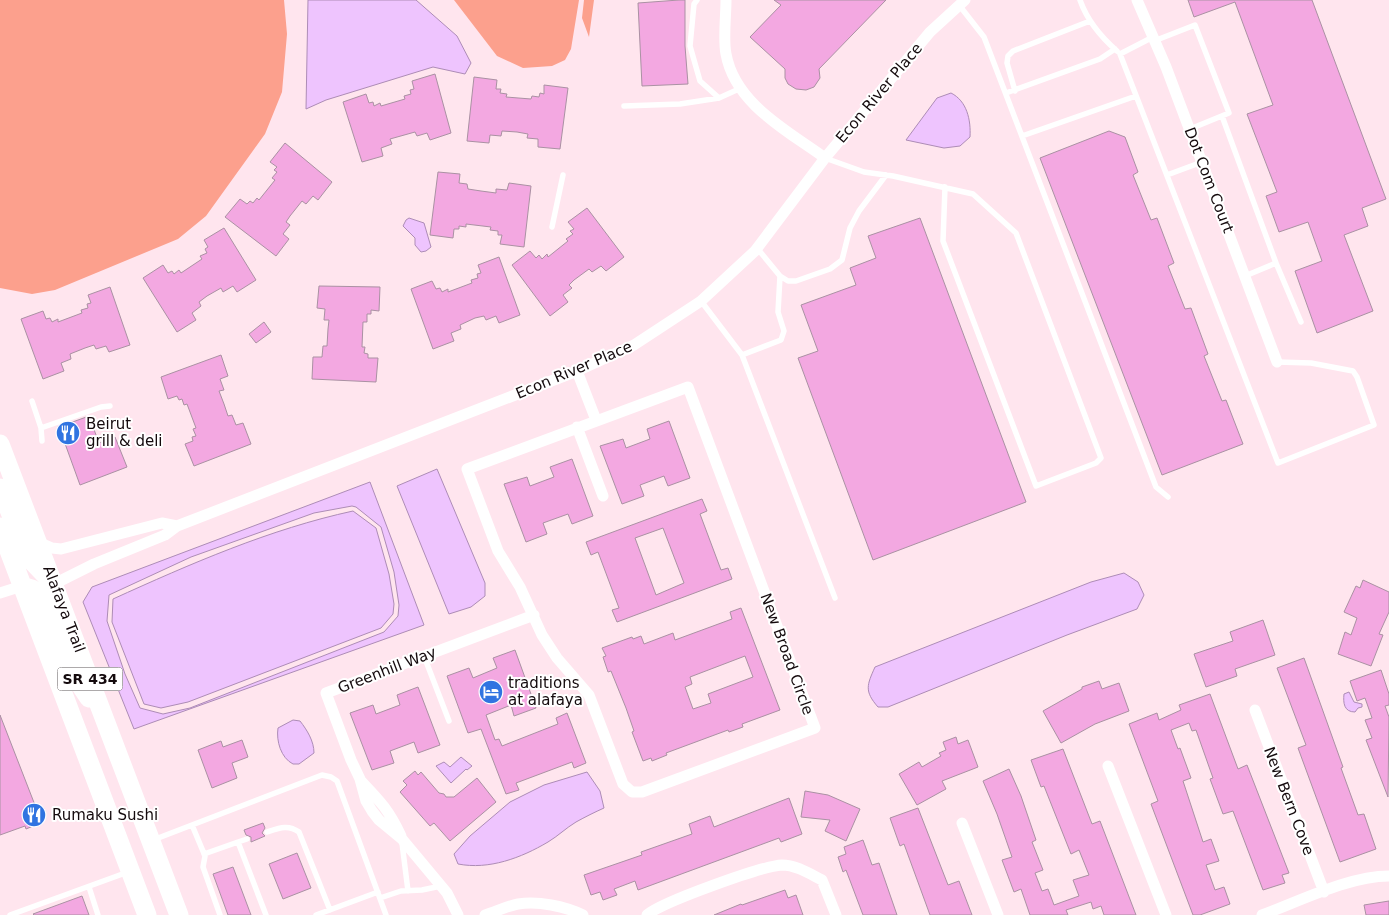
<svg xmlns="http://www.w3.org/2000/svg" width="1389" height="915" font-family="'DejaVu Sans',sans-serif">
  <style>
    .forest { fill: #fca08d }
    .water { fill: #eec4fe; stroke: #ad8cb6; fill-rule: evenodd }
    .building { fill: #f3a8e1; stroke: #aa91a3; fill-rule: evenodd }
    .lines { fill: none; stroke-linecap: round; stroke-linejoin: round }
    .lane { stroke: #fff; stroke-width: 5.5 }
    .street { stroke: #fff; stroke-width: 11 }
    .primary { stroke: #fff; stroke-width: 19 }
    .labels { text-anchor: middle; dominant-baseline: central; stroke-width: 4; stroke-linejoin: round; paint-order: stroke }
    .shield { fill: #fff; stroke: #5a5456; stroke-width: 1 }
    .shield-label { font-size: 14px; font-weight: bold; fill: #140a0d }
    .street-label { font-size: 15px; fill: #140a0d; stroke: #fff }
    .poi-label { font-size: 15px; fill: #140a0d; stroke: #fff; text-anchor: start }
  </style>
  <rect width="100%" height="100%" fill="#ffe5ee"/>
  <!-- forest -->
  <path class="forest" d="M0 0H284L287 34 282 92 265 134 206 216 178 239 55 290 32 294 0 288Z
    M454 0H579L571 49 565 60 552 66 523 68 497 56Z
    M584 0H594L589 37 582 18Z"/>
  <!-- water -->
  <path class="water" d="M308 0H416L457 36 471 63 465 74 433 67 326 100 306 109Z
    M951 93C967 101 971 120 970 137L960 146 944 148 906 140 937 98Z
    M409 218 424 223 431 247 426 251 421 252 415 245V238L403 226 406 220Z
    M437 469 485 583V596L471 607 449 614 397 486Z
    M370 482 424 625 134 729 83 602 92 587ZM352 506 356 507 381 527 394 572 399 605 398 616 384 632 190 708 163 714 140 708 125 674 107 621 109 595 191 557 314 513Z
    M353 511 376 528 389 574 394 604 393 614 381 628 188 702 161 708 144 704 112 622 113 599C190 564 270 529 353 511Z
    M1124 573 1138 582 1144 595 1137 609 1067 635 888 707H878C864 691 867 685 875 667L1091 582Z
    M1349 692 1354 702 1362 704V707L1358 708 1355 712C1344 712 1343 703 1344 694Z
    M293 720 300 721C307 730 314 741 314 753L299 764H293C281 758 276 741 278 728Z
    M461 757 472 766 467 770 466 769 451 783 436 766 444 762 450 767Z
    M587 772 600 791 604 808C595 812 585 817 576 822 566 828 558 836 548 842 521 858 489 870 458 864L454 854 470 836 510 802 544 785Z"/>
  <!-- building -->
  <path class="building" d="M679 0H685V46L688 84 642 86 638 3Z
    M774 0H886L819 69 820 78 814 87 806 90 796 89 788 84 785 78V69L750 37 781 5Z
    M1188 0H1312L1386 199 1362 208 1368 226 1344 235 1373 311 1317 333 1295 271 1322 261 1308 222 1279 232 1266 196 1277 192 1247 114 1273 105 1235 2 1194 17Z
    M435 74 451 133 430 140 427 133 417 136 415 132 390 139 392 144 381 148 383 156 362 162 343 102 366 94 369 103 373 102 374 106 380 103 381 106 405 99 404 96 411 94 410 90 414 89 412 81Z
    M474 77 497 80 496 89H501L500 93 507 94 506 97 531 99 532 96 539 97 540 93 544 94V85L568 88 560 149 538 147V139L527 138 528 134 517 132 502 131 501 136 490 135 489 143 467 141Z
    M1109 131 1125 137 1138 172 1133 175 1151 220 1157 218 1174 263 1168 266 1185 309 1191 308 1208 354 1204 356 1222 401 1226 400 1243 444 1162 475 1040 158Z
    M285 143 332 182 318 200 313 196 306 204 302 201 290 216 286 222 290 225 283 234 289 239 276 256 225 217 240 199 247 204 250 201 253 203 257 198 259 200 275 180 272 178 277 172 274 170 277 167 270 162Z
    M438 172 460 174 459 183 467 184 468 189 481 191 496 193V189L507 190 509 183 531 186 524 247 500 244 502 235H498V231L490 230 491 227 466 224V227L459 226V229H454L453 238 430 235Z
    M587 208 624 257 606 271 601 266 592 272 589 269 574 280 569 285 572 288 563 295 568 302 550 316 512 265 530 251 536 258 539 255 542 259 547 254 548 257 568 241 566 239 573 234 570 231 574 229 568 222Z
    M920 218 1026 502 873 560 798 358 818 351 801 305 856 285 850 268 876 258 868 236Z
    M224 228 256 280 237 292 233 286 223 292 221 288 207 296 199 302 201 306 192 313 196 320 177 332 143 278 163 265 168 273 172 271 174 274 179 270 181 273 202 259 200 256 207 253 205 249 208 247 204 240Z
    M499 257 520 315 499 323 496 316 486 320 484 316 475 318 460 325 461 329 451 333 454 341 433 349 411 289 432 281 436 289 440 288 442 292 448 289V292L472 283 471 280 478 278 477 274 481 273 478 265Z
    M319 286 380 287 379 311 371 310V314H367V322H363L362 347H365L364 353 368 354V358H378L376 382 312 379 313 357H322L323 346H327L328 329 329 320H324L325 309 317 308Z
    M110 287 130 345 109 352 106 346 96 349 94 345 85 348 70 354 71 359 61 363 64 371 43 379 21 319 43 311 46 319 50 318 52 322 58 319V322L82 313 81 310 88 308 87 304 91 303 88 295Z
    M264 322 271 332 256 343 249 334Z
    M221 355 228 376 220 379 224 390 219 391 224 404 228 416 232 415 236 425 243 423 251 444 194 466 185 444 193 441 192 437 196 436 193 429 196 428 187 404 184 405 182 399 179 400 177 396 168 399 161 377Z
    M89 416 99 443 115 437 127 467 80 485 59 427Z
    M669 421 690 478 668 486 664 476 640 485 644 496 622 504 600 446 623 439 626 448 650 439 647 429Z
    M572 459 593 516 572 524 568 514 543 523 547 534 526 542 504 484 527 477 530 486 554 477 550 467Z
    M702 499 707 511 700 514 721 570 728 568 732 579 617 622 612 610 619 608 598 552 591 555 586 542ZM663 528 684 583 656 595 635 538Z
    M1363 580 1389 592V612L1379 634 1383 635 1371 666 1338 654 1345 632 1351 635 1357 618 1344 612 1356 586 1360 588Z
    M741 608 780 710 742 724 743 727 729 732 728 730 666 753 667 755 652 761 651 758 643 761 632 732 634 731 626 708 611 671 608 672 603 657 606 656 602 648 632 637 633 639 641 636 644 644 673 633 675 640 732 619 730 612ZM745 656 753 677 708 694 711 703 693 709 685 687 692 684 690 677Z
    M1263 620 1275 655 1235 669 1237 676 1206 687 1194 654 1233 641 1230 632Z
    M515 650 536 708 514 716 511 705 486 715 495 740 499 739 502 746 558 724 556 718 567 713 586 763 574 768 572 762 516 783 519 790 506 794 481 729 468 733 447 676 469 668 473 678 497 668 493 658Z
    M1304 658 1343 767 1341 768 1358 815 1364 814 1376 849 1340 862 1298 748 1306 745 1277 668Z
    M1381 670 1389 694V705L1385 706 1389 717 1388 797 1366 740 1372 738 1365 720 1372 718 1365 698 1357 701 1350 681Z
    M1099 681 1102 689 1119 683 1129 711 1095 724 1061 743 1043 711 1082 689V687Z
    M418 687 440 745 418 753 414 742 390 751 394 763 372 770 350 713 373 705 376 714 400 705 397 695Z
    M1210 694 1238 769 1247 765 1289 873 1282 875 1285 883 1263 890 1233 811 1223 814 1210 779 1213 778 1196 730 1192 731 1189 723 1171 730 1178 749 1180 748 1191 778 1183 781 1203 842 1211 839 1219 861 1206 865 1215 890 1224 887 1230 904 1200 915H1193L1151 804 1158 801 1129 724 1157 713 1159 720 1181 710 1179 705Z
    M0 715 40 818 38 824 26 829 25 826 0 835Z
    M956 737 958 744 968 740 978 767 942 781 946 789 917 805 899 774 919 762 922 767 941 756 939 753 946 750 943 742Z
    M242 740 248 757 232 763 237 778 212 788 198 750 221 741 223 747Z
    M1063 749 1092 824 1100 821 1136 915H1104L1101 906 1093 909 1091 902 1066 910 1068 915H1030L1021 889 1014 892 1002 860 1012 857 997 814 983 781 1009 769 1021 796 1036 840 1032 842 1043 870 1035 873 1042 891 1048 889 1054 905 1079 896 1073 880 1089 875 1079 850 1071 854 1044 786 1041 787 1031 760Z
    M415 771 418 775 421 772 439 793 444 794 446 797H454L477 778 496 802 450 841 434 823 430 826 400 792 407 785 403 781Z
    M805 791 828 795 860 809 846 841 825 831 830 820 801 817Z
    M789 798 802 834 781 842 779 838 638 890 635 881 614 889 617 895 603 900 600 892 591 895 584 875 642 855 641 852 692 834 689 824 710 816 714 827Z
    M918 808 948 885 959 881 972 915H930L904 844 900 846 890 818Z
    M263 823 265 828 262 833 265 836 251 842V837L246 835 244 830Z
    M863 840 872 865 879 863 897 915H863L846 870 843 872 838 857 846 854 844 847Z
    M297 853 311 888 283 899 269 864Z
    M233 867 251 915H228L213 874Z
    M785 890 788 898 796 895 803 915H714L741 904 742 905Z
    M82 896 89 915H34L33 914Z
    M1389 901V915H1366L1364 905Z"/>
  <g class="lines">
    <!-- lane -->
    <path class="lane" d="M697 0 694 4 690 46 700 81 719 98
      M1080 0C1087 20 1101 37 1117 51
      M959 5 984 37 1156 487 1168 497
      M1153 37 1120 54 1278 463 1374 425 1357 377 1353 371 1311 363 1277 362
      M1154 41 1195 25 1229 113 1190 129
      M1015 91 1007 63 1008 56 1013 51 1090 21
      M1006 93 1100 59 1115 49
      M624 106 680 104 719 98 741 88
      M1222 116 1276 263 1245 276
      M1022 136 1136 96
      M825 158 864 172 893 176 973 194 1016 233 1101 458 1096 463 1036 486 943 241 945 187
      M1167 175 1202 162
      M552 227 563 175
      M757 248 780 276 788 281H796L830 269 842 260 850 228 859 211 886 175
      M1276 263 1301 322
      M701 301 742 355 835 598
      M742 355 781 340 784 331 778 312 780 276
      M32 401 41 428 42 441
      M41 428 101 407 110 406
      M424 656 449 721
      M192 825 205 856 203 867 220 915
      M267 832C279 828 288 824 299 832L330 910
      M153 840 322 775 331 777 337 781 386 915
      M238 842 247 839
      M402 843 408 891
      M204 854 238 842 266 915
      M89 887 98 915
      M380 898 401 891 422 890 441 886
      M10 915 128 872
      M316 915 378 892"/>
    <!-- street -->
    <path class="street" d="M726 0C726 16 723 40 726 54 735 104 788 131 825 158
      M1137 0 1166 67 1277 362
      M577 371 596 420
      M688 387 815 728 642 792H632L623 784 589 695 557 658 542 635 520 587 498 551 467 469Z
      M577 427 603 496
      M38 542 52 548 61 549 162 523 177 526
      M54 584 94 564 165 535 177 526 577 371 634 345 701 301 755 251 825 158 930 32 965 0
      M0 593 22 586
      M1255 710 1324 892
      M1108 766 1166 915
      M361 781C380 801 389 810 401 836
      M962 823 998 915
      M458 915 447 893 402 839 379 820 372 811 366 801 360 779 351 760 326 693 534 615
      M485 915C495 912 507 906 518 904 539 901 564 906 583 915
      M647 915C662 902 762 866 782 865 796 865 810 874 822 880L836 915
      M1262 915C1300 901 1349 876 1389 876"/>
    <!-- primary -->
    <path class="primary" d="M0 444 179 915
      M0 488 29 558 48 578
      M0 527 147 915
      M22 586 32 589 39 594 45 604 67 665 89 698"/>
  </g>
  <!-- icons -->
  <defs>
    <g id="restaurant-disc" transform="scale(1.25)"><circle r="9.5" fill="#3074e1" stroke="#fff"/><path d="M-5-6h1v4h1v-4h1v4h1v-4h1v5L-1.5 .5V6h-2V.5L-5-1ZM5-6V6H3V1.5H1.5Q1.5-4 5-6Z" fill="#fff"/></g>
    <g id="hotel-disc" transform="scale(1.25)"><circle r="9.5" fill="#3074e1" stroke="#fff"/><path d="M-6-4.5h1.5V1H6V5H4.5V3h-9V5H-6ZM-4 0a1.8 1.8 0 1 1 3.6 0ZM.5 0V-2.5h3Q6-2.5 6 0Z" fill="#fff"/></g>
  </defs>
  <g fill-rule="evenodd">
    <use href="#restaurant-disc" x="68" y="433"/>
    <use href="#hotel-disc" x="491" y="692"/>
    <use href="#restaurant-disc" x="34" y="815"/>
  </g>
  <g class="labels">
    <!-- shield labels -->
    <rect class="shield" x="57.5" y="667.5" width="65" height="23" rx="4"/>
    <g class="shield-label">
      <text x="90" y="679">SR 434</text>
    </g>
    <!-- street labels -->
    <g class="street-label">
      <text transform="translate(879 93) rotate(-50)">Econ River Place</text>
      <text transform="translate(1209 180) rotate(69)">Dot Com Court</text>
      <text transform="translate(574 370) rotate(-23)">Econ River Place</text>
      <text transform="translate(64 609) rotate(69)">Alafaya Trail</text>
      <text transform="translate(787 654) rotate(70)">New Broad Circle</text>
      <text transform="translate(387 670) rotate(-21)">Greenhill Way</text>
      <text transform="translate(1289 801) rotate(69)">New Bern Cove</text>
    </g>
    <!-- poi labels -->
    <g class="poi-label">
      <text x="86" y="424">Beirut<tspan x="86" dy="17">grill &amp; deli</tspan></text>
      <text x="508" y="683">traditions<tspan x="508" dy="17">at alafaya</tspan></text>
      <text x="52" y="815">Rumaku Sushi</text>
    </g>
  </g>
</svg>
